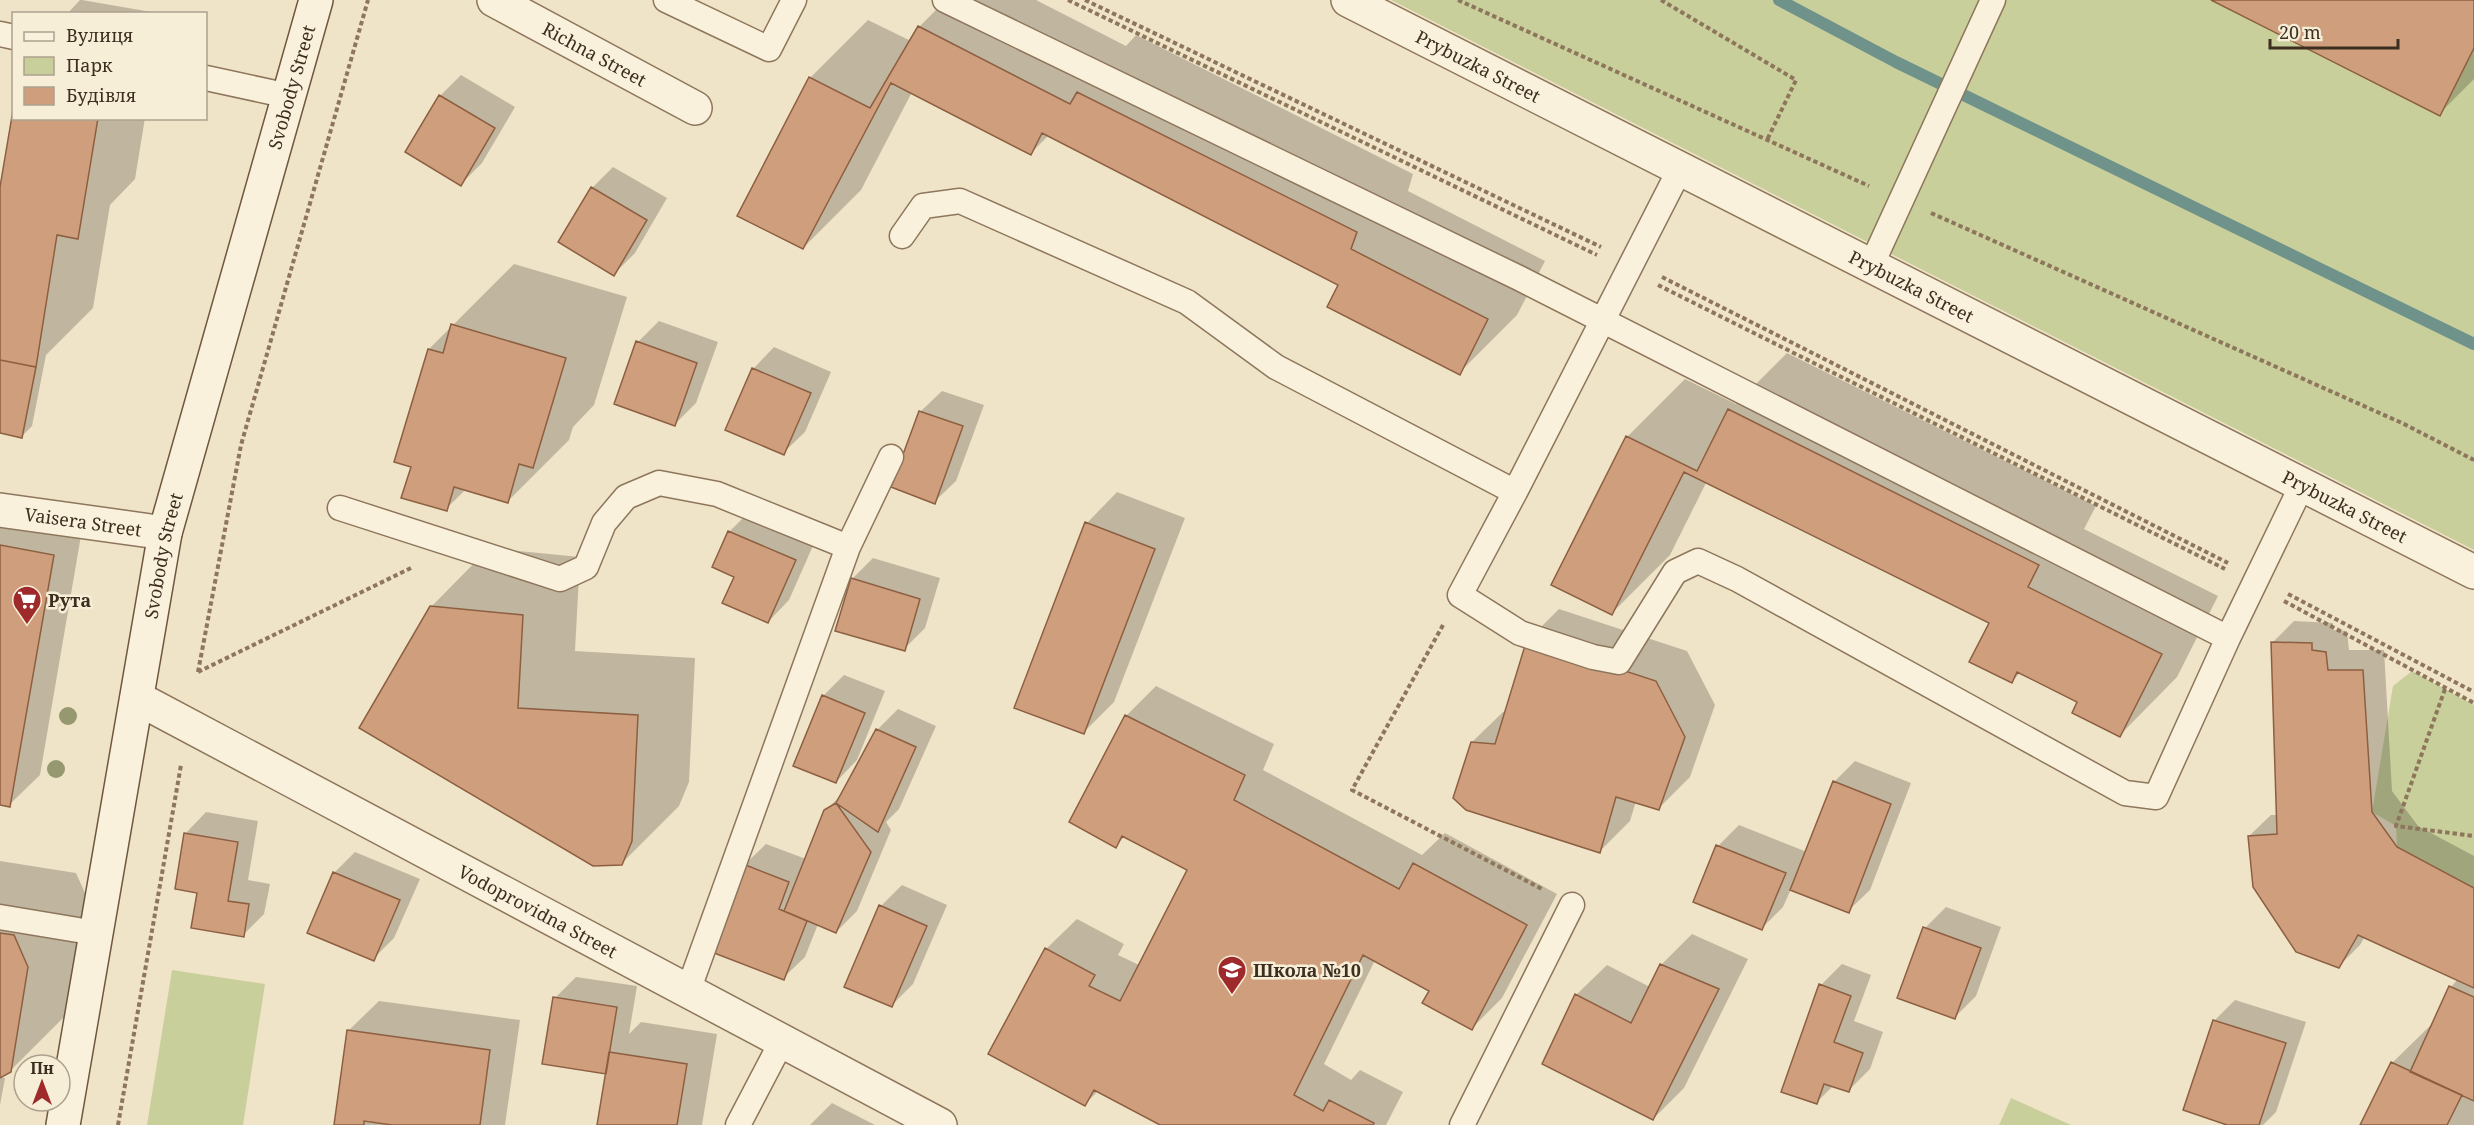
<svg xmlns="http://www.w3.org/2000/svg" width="2474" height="1125" font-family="'Noto Serif',serif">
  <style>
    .green { fill: #c9cf9b }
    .shadow { fill: #0003 }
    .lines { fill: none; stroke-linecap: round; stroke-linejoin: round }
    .stream { stroke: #6f938a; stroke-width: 12 }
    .building { fill: #cf9f7d; stroke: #8d5f41; stroke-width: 1.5 }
    .service-casing { stroke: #8d765c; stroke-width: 27 }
    .minor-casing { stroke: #8d765c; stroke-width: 36 }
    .tertiary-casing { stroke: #8d765c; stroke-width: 36 }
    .secondary-casing { stroke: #6f573f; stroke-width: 36 }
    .path { stroke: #8d765c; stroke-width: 4; stroke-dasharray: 4.5 3; stroke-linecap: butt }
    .service { stroke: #faf1dc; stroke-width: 24 }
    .minor { stroke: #faf1dc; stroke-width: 33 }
    .tertiary { stroke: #faf1dc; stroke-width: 33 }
    .secondary { stroke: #faf1dc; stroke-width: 33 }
    .tree { fill: #96986f }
    .labels { text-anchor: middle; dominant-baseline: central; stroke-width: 5; stroke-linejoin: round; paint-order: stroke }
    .street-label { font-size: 18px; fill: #3d2e20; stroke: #f7eed8 }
    .poi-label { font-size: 18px; font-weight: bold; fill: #3d2e20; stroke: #f7eed8; text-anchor: start }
  </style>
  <rect width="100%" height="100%" fill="#f0e4c8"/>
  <!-- green -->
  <path class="green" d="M1391 0H2474V550Z
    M2412 671 2474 705V888L2397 847 2396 826 2372 812 2393 686Z
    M172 970 265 984 243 1125H147Z
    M2011 1098 2071 1125H1999Z"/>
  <!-- shadow -->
  <path class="shadow" d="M80 0H82L163 14H67Z
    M946 0H1036L1126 46 1136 35 1413 174 1408 191 1545 261 1517 315 1459 373 1341 284 1049 135 1031 153 912 92 861 190 803 248 739 215 810 78 868 20 911 41 919 27Z
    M2214 0H2474V79L2439 114Z
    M461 75 515 107 482 163 461 184 440 96Z
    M14 118H145L135 179 110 205 93 308 46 355 32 426 22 436 0 432V193Z
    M613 167 667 198 635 253 614 274 592 188Z
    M514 264 627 297 594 405 573 427 569 440 508 501 466 489 446 509 412 466 429 349Z
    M659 321 718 342 696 403 675 424 638 342Z
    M774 347 831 372 805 432 783 453 753 369Z
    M1787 353 2096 506 2084 529 2218 596 2177 677 2120 735 2079 701 2021 672 2012 681 1991 623 1707 481 1670 555 1612 613 1553 584 1627 437 1685 379 1736 404Z
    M942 391 984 405 956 481 934 502 920 412Z
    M1117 492 1185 518 1114 702 1084 732 1087 523Z
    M750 511 816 539 789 600 768 622 736 576 729 532Z
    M0 513 83 524 40 775 9 805 0 804Z
    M489 548 580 557 575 651 695 658 689 782 679 806 621 864 431 607Z
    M873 558 940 578 925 628 904 649 852 579Z
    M1559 609 1687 651 1715 705 1690 777 1659 808 1636 801 1630 821 1600 851 1472 742 1503 712H1506L1528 640Z
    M2294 621 2333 623V630L2347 631 2349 650H2384L2392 791 2418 826 2474 856V1125H2362L2392 1063 2436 1020 2451 987 2458 979 2365 936 2360 945 2339 966 2249 836 2271 815H2278L2273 642Z
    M844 675 885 691 857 760 836 782 823 696Z
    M1156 686 1274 744 1263 770 1422 855 1445 833 1557 894 1502 998 1471 1029 1431 990 1375 960 1324 1064 1351 1080 1360 1070 1403 1092 1386 1125H1164L1098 1091 1085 1104 1046 949 1077 919 1124 944 1118 955 1139 965 1189 869 1125 836 1116 846 1126 716Z
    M898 709 936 726 899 809 886 822 891 830 857 911 836 932 818 924 805 957 783 978 744 865 766 844 806 859 826 810 843 793 877 730Z
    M1855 761 1911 783 1870 890 1848 911 1791 889 1783 907 1762 928 1718 846 1739 825 1807 852 1834 782Z
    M206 812 258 821 248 880 270 884 264 914 243 935 198 892 185 834Z
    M355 852 420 879 394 938 373 959 334 873Z
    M0 861 76 873 90 904 73 1008 10 1071 0 1077Z
    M902 885 947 905 913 984 892 1005 881 906Z
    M1946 907 2001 927 1976 996 1955 1017 1925 928Z
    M1692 934 1748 959 1684 1088 1653 1119 1576 995 1607 965 1650 987 1661 965Z
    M1842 964 1871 975 1854 1021 1883 1032 1870 1069 1849 1090 1834 1085 1817 1102 1821 985Z
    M576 977 637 986 629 1034 641 1022 717 1034 702 1125H599L607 1073 555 998Z
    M2235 1000 2306 1022 2276 1112 2263 1125H2232L2214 1021Z
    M379 1001 520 1020 505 1125H335L348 1031Z
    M0 1077 5 1078 0 1105Z
    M832 1103 875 1125H810Z"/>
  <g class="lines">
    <!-- stream -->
    <path class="stream" d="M1779 0 1896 62 2474 344"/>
  </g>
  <!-- building -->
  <path class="building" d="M2211 0H2474V48L2440 116Z
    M918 26 1070 104 1077 92 1357 232 1351 249 1488 319 1460 375 1327 307 1338 285 1042 133 1031 155 891 83 803 249 737 216 809 77 870 108Z
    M439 95 495 128 461 186 405 152Z
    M14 104V118H98L78 239 57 235 36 367 0 360V187Z
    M591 187 647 220 614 276 558 242Z
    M451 324 566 358 533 468 519 464 508 503 454 487 447 511 401 498 411 467 394 462 428 349 443 353Z
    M636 341 697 363 675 426 614 404Z
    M0 360 36 367 22 438 0 433Z
    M752 368 811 393 784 455 725 430Z
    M1728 409 2039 565 2028 587 2162 654 2120 737 2072 713 2077 702 2017 672 2012 683 1969 662 1989 623 1684 472 1612 615 1551 585 1626 436 1697 471Z
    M919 411 963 426 935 504 891 487Z
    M1085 522 1155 549 1084 734 1014 708Z
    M728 531 796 560 768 623 722 603 734 577 712 567Z
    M0 545 54 555 10 807 0 805Z
    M851 578 920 599 905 651 835 631Z
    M430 606 523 615 518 708 638 715 632 841 622 865 593 866 359 728Z
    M1527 639 1656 681 1685 737 1659 810 1616 797 1600 853 1466 810 1453 798 1471 742 1495 744Z
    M2271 642 2312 643V650L2326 652 2328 670H2363L2372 812 2397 847 2474 888V988L2358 935 2339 968 2296 952 2253 887 2248 836 2277 834Z
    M822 695 865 713 836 783 793 766Z
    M1125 715 1245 775 1234 800 1399 889 1413 863 1527 925 1472 1030 1422 1003 1429 991 1363 955 1294 1095 1323 1111 1329 1100 1374 1123 1373 1125H1160L1094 1090 1085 1106 988 1054 1045 948 1095 975 1089 986 1120 1001 1187 870 1122 836 1116 848 1069 822Z
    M876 729 916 747 878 832 836 803Z
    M1833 781 1891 804 1849 913 1790 890Z
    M836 803 871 852 836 933 784 911 824 810Z
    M184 833 238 842 228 901 249 904 244 937 191 928 197 893 175 889Z
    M1716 845 1786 873 1762 930 1693 902Z
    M743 864 789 882 779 909 807 921 784 980 709 951Z
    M333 872 400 900 374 961 307 933Z
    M879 905 927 926 892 1007 844 987Z
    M1923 927 1981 948 1955 1019 1897 998Z
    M0 933 14 935 28 967 11 1072 0 1078Z
    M1660 964 1719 989 1653 1120 1542 1064 1575 994 1631 1023Z
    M1819 984 1851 996 1834 1042 1863 1053 1849 1092 1824 1084 1817 1104 1781 1092Z
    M2449 986 2474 997V1101L2410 1072Z
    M553 997 617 1007 606 1074 542 1064Z
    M2213 1020 2286 1043 2259 1125H2227L2183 1110Z
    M347 1030 490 1050 480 1125H392L364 1121V1125H334Z
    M609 1052 687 1064 677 1125H597Z
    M2391 1062 2462 1095 2447 1125H2360Z"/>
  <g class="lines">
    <!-- service casing -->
    <g class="service-casing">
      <path id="service" d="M666 0 769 49 794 0
        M945 0 1519 278 2228 638
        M0 34 14 37
        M206 78 289 96
        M902 236 923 206 960 201 1187 302 1276 367 1515 492 1680 169
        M1871 266 1993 0
        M1515 492 1460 595 1520 633 1593 657 1619 662 1675 572 1698 561 1737 579 2125 793 2156 797 2228 638 2302 485
        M340 508 560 579 586 567 604 523 626 497 659 483 717 494 848 547
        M0 917 96 933
        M688 991 848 547 891 457
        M738 1125 782 1041
        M1462 1125 1572 905"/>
    </g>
    <!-- minor casing -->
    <g class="minor-casing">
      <g id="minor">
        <path id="s1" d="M494 0 695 108"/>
        <path id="s2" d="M0 510 165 533"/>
        <path id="s3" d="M137 698 940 1125"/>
      </g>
    </g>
    <!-- tertiary casing -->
    <g class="tertiary-casing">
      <g id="tertiary">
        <path id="s4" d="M1348 0 2474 572"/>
      </g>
    </g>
    <!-- secondary casing -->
    <g class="secondary-casing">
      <g id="secondary">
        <path id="s5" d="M63 1125 165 533 316 0"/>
      </g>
    </g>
    <!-- path -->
    <path class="path" d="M1068 0 1597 255
      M1085 0 1601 247
      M1458 0 1869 186
      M1661 0 1796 80 1767 140
      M1931 213 2402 423 2474 460
      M1662 277 2228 563
      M1658 285 2225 569
      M2288 594 2474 692
      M2284 601 2474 703
      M1443 625 1352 790 1542 889
      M198 672 241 445 368 0
      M198 672 413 567
      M2445 689 2396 826 2474 836
      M118 1125 181 765"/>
    <!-- service -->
    <use href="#service" class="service"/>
    <!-- minor -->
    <use href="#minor" class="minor"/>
    <!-- tertiary -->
    <use href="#tertiary" class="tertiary"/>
    <!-- secondary -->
    <use href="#secondary" class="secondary"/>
  </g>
  <!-- trees -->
  <g class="tree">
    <circle cx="68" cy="716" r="9"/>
    <circle cx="56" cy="769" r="9"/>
  </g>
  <!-- icons -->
  <defs>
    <g id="supermarket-pin" transform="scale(1.5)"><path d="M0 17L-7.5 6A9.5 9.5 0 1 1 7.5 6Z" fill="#9e2a2b" stroke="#f7eed8"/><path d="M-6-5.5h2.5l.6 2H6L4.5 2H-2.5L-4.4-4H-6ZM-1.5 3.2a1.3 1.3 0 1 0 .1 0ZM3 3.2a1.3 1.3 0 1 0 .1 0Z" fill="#fff"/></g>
    <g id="school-pin" transform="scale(1.5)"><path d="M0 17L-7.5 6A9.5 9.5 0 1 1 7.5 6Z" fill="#9e2a2b" stroke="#f7eed8"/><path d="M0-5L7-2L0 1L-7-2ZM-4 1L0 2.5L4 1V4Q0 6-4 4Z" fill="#fff"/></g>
  </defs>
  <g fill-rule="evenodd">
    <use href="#supermarket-pin" x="27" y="600"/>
    <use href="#school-pin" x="1232" y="970"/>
  </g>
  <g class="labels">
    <!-- street labels -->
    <g class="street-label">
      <text stroke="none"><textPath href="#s1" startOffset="114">Richna Street</textPath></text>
      <text stroke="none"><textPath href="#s4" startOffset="146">Prybuzka Street</textPath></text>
      <text stroke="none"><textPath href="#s5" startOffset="1064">Svobody Street</textPath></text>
      <text stroke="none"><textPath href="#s4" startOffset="632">Prybuzka Street</textPath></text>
      <text stroke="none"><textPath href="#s4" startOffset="1118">Prybuzka Street</textPath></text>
      <text stroke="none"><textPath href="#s2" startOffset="84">Vaisera Street</textPath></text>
      <text stroke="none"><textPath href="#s5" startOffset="578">Svobody Street</textPath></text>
      <text stroke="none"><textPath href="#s3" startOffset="454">Vodoprovidna Street</textPath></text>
    </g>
    <!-- poi labels -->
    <g class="poi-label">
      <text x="48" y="600">Рута</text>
      <text x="1253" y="970">Школа №10</text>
    </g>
  </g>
  <!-- legend -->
  <rect x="12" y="12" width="195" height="108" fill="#f7eed8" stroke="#ada18e" stroke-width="1.5"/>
  <rect x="24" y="32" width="30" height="9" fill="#faf1dc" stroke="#ada18e" stroke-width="1.5"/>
  <text x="66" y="42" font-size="18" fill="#3d2e20">Вулиця</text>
  <rect x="24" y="57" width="30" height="18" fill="#c9cf9b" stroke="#ada18e" stroke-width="1.5"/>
  <text x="66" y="72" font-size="18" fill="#3d2e20">Парк</text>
  <rect x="24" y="87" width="30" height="18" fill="#cf9f7d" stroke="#ada18e" stroke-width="1.5"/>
  <text x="66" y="102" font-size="18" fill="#3d2e20">Будівля</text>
  <!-- north arrow -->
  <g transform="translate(42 1083)"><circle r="28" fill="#f7eed8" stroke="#ada18e" stroke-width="1.5"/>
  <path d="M0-4.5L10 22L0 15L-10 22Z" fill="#9e2a2b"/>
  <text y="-9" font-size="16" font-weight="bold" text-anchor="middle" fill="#3d2e20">Пн</text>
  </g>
  <!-- scale -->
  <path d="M2270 39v9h128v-9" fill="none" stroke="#3d2e20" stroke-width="3"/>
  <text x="2279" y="39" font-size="18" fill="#3d2e20" stroke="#f7eed8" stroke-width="4.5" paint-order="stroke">20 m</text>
</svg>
